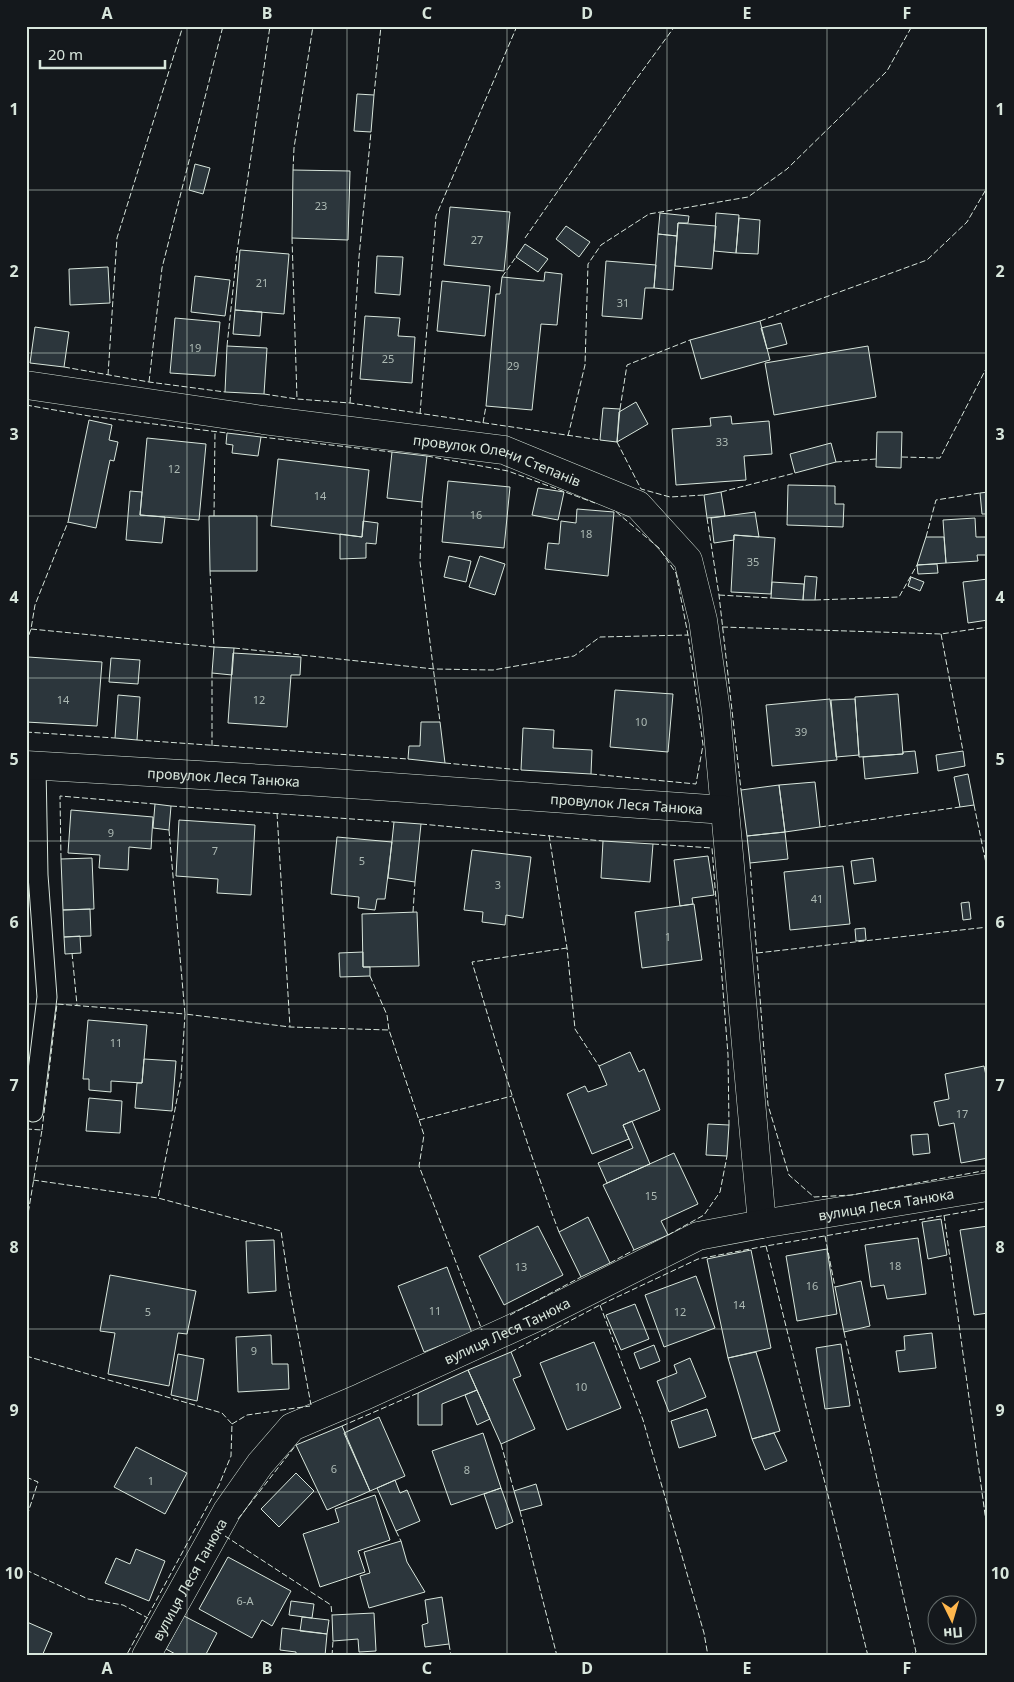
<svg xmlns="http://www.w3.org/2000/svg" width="1014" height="1682" font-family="'Noto Sans',sans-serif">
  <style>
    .building { fill: #2c363c; stroke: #d8e6dc }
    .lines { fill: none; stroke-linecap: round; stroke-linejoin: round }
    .service-casing { stroke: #d8e6dc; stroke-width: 21 }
    .minor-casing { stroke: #d8e6dc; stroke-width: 29 }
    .service { stroke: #14181c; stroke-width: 19 }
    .minor { stroke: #14181c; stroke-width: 28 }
    .fence { stroke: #d8e6dc; stroke-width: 1; stroke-dasharray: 6 2.5; stroke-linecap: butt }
    .grid { fill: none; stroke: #d8e6dc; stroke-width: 1; stroke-opacity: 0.55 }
    .labels { text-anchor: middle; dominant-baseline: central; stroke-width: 4; stroke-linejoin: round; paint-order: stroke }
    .number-label { font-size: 11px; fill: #adbab4 }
    .street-label { font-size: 14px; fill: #d8e6dc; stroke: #14181c }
    .neatline { fill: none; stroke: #d8e6dc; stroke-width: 2 }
    .grid-label { font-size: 16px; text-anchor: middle; font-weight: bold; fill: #d8e6dc }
  </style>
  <rect width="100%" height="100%" fill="#14181c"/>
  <!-- building -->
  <path class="building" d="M357 94 374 95 371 132 354 131Z
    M195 164 210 168 203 194 189 190Z
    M293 170 350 171 348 240 292 238Z
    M450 207 510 212 504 271 444 265Z
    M660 213 689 216 688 223H678L677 236 658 234Z
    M716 213 739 215 736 253 714 251Z
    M739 218 760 220 758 254 736 253Z
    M678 223 716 226 712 269 675 266Z
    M566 226 590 242 579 257 556 239Z
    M658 234 677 236 673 290 654 288Z
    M525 244 548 259 538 272 516 257Z
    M240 250 289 254 284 314 235 310Z
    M377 256 403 257 400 295 375 293Z
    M606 261 656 265 654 288H645L642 319 602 316Z
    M108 267 110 303 70 305 69 269Z
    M545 272 562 274 557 325 541 324 532 410 486 406 496 294H500L502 277 544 281Z
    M195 276 230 280 225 316 191 312Z
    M442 281 490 286 485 336 437 331Z
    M235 310 262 312 260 336 233 334Z
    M365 316 400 318 398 336 415 337 412 383 360 379Z
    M175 318 220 322 215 376 170 373Z
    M760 321 770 360 701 379 690 340Z
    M781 323 787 344 767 349 761 328Z
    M35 327 69 332 64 367 30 363Z
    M227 346 267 348 264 394 225 392Z
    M868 346 876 397 774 415 765 363Z
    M636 402 648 424 617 442 619 412Z
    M603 408 620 409 617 442 600 440Z
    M731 416 732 424 769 421 772 454 744 456 746 480 676 485 672 429 711 426 710 418Z
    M89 420 112 425 109 440 118 442 114 461 110 460 96 528 68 522Z
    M877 432H902L901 468 876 467Z
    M227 433 261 437 258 456 232 453 233 445 226 444Z
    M147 438 206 444 199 520 140 515Z
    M831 443 836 462 795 473 790 454Z
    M392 452 427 456 422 502 387 498Z
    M278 459 369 470 362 537 271 526Z
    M448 481 510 487 504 548 442 542Z
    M788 485 835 486V504H844L843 527 787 525Z
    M538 488 564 492 558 520 532 515Z
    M130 491 142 492 140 515 165 517 162 543 126 540Z
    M721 492 725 516 707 518 704 495Z
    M988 492V514H982L980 493Z
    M577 509 614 512 608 576 545 569 548 543 559 544 561 521 576 523Z
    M755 512 759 537 734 535V540L714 543 711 518Z
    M209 516H257V571H210Z
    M975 518 976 537H988V555H977L978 561 946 563 943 520Z
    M363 521 378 523 376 544 366 543V558L340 559V534L362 537Z
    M734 535 775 538 771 594 731 592Z
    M926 537H944L946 563 917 565Z
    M449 556 471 561 466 582 444 577Z
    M480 556 505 564 495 595 469 587Z
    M937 564 938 573 918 574 917 565Z
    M805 576 817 577 815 600H803Z
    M911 577 924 582 920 591 908 586Z
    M988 579V620L968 623 963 582Z
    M772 582 804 584 803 600 771 598Z
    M214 647 234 648 232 675 212 673Z
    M233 653 301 657 300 675H291L287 727 228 723Z
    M28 657 102 662 97 726 26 722Z
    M111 658 140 660 138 684 109 682Z
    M615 690 673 694 668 752 610 747Z
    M898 694 903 754 859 757 855 697Z
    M118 695 140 697 137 740 115 738Z
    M830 699 837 760 772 766 766 705Z
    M855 699 859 755 836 757 831 700Z
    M421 722H440L445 763 408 759 409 746H420Z
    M523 728 554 730 553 748 592 750 591 774 521 770Z
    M915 751 918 773 865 779 863 757 903 754V752Z
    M963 751 965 766 938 771 936 755Z
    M968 774 974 805 960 807 954 777Z
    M815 782 820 827 785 832 779 785Z
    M779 785 785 832 747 836 741 790Z
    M155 804 171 806 169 830 153 828Z
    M71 810 153 817 151 849 129 847 128 870 99 868 100 855 68 853Z
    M179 820 255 825 251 895 217 893 218 879 176 876Z
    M394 822 421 824 415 882 388 878Z
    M785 832 788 859 750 863 747 836Z
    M337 837 392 842 385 899H377L375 910 358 908 359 897 331 894Z
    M603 841 653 844 650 882 601 878Z
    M472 850 531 857 523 918 506 915 505 925 482 922 483 912 464 910Z
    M708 856 714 895 692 898 693 904 680 906 674 860Z
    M92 858 94 909 63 910 61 859Z
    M873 858 876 881 854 884 851 861Z
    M843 866 850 924 790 930 784 872Z
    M969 902 971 919 963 920 961 903Z
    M694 904 702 960 642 968 635 912Z
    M90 909 91 936 64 937 63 910Z
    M417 912 419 966 363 967 362 914Z
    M865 928 866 940 856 941 855 929Z
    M80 936 81 953 65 954 64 937Z
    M363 952V967H370V976L340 977 339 953Z
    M88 1020 147 1025 142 1083 111 1081V1092L89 1090V1079H83Z
    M630 1052 639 1072 644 1069 660 1110 623 1125 629 1139 592 1154 567 1094 585 1086 588 1092 607 1085 599 1066Z
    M144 1059 176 1061 172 1111 135 1108 137 1083H142Z
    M984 1066 988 1085V1158L961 1163 954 1123 939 1126 934 1102 949 1099 945 1074Z
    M89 1098 122 1101 120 1133 86 1131Z
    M632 1121 650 1164 607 1183 598 1163 633 1148 623 1125Z
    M708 1124 729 1125 727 1156 706 1155Z
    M928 1134 930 1153 913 1155 911 1135Z
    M674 1153 698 1204 661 1221 668 1235 634 1250 603 1185Z
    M588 1217 610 1263 581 1277 559 1232Z
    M941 1219 947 1255 928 1259 922 1222Z
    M538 1226 563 1275 504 1305 479 1256Z
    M988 1226V1313L974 1315 960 1230Z
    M918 1238 926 1294 887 1299 884 1285 871 1287 865 1245Z
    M274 1240 276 1291 248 1293 246 1241Z
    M827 1249 837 1314 797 1321 786 1256Z
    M751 1250 771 1348 728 1358 707 1259Z
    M447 1267 472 1333 424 1352 398 1286Z
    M110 1275 196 1291 187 1334 178 1333 169 1386 108 1374 115 1333 100 1331Z
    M696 1276 715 1328 664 1347 645 1295Z
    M861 1281 870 1326 844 1332 835 1287Z
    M635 1304 649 1339 621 1350 606 1315Z
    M932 1333 936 1368 899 1372 896 1351 905 1350 904 1336Z
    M271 1335 272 1364H288L289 1389 238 1392 236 1337Z
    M594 1342 621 1408 567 1430 540 1363Z
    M841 1344 850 1406 825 1409 816 1348Z
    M654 1345 660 1361 640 1369 634 1353Z
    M511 1352 521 1376 513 1379 535 1429 501 1444 468 1370Z
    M756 1352 780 1431 752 1439 728 1358Z
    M178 1354 204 1359 197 1401 171 1395Z
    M690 1358 706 1397 669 1412 657 1381 677 1373 674 1365Z
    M468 1370 477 1390 442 1404V1425H418V1393Z
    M477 1390 490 1419 477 1425 465 1395Z
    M707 1409 716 1436 679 1448 671 1421Z
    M379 1417 405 1476 370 1491 344 1433Z
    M342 1426 370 1491 327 1510 296 1445Z
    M483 1433 501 1488 451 1505 432 1451Z
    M774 1433 787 1461 765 1470 752 1439Z
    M136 1447 187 1473 165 1514 114 1487Z
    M296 1473 314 1491 279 1527 261 1509Z
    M395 1480 400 1493 407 1490 420 1521 396 1531 377 1488Z
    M536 1484 542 1505 520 1511 514 1491Z
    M501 1488 513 1522 496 1529 484 1494Z
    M375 1495 390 1540 358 1551 365 1572 320 1587 303 1534 339 1522 335 1509Z
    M401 1541 407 1562 425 1592 369 1608 360 1576 370 1573 364 1552Z
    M136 1549 165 1561 149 1601 105 1583 116 1558 130 1564Z
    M228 1557 291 1591 272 1626 262 1620 252 1638 199 1609Z
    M442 1597 449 1644 425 1647 422 1625 428 1623 425 1600Z
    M291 1601 314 1604 312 1618 289 1615Z
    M374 1613 376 1651 359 1652 358 1639 333 1641 332 1615Z
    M184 1616 217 1633 205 1656H179L166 1649Z
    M302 1617 329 1620 327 1634 300 1631Z
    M27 1622 52 1633 42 1656H26Z
    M282 1628 327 1634 325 1656H296V1652L280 1650Z"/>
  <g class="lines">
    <!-- service casing -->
    <g class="service-casing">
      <path id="service" d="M33 1112 47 997 38 875 36 766"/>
    </g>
    <!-- minor casing -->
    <g class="minor-casing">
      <g id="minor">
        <path id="s1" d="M26 385 263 420 504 450 638 505 688 560 703 620 716 711 725 810"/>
        <path id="s2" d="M26 765 319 782 725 810 762 1224"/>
        <path id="s3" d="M146 1656 227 1511 260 1464 292 1427 362 1397 537 1317 698 1236 762 1224 988 1187"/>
      </g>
    </g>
    <!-- service -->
    <use href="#service" class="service"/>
    <!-- minor -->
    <use href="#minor" class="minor"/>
    <!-- fence -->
    <path class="fence" d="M374 95 381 26
      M293 170 294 148 313 26
      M292 238 297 399
      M525 238 632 85 675 26
      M502 277 516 257
      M760 321 927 260 967 222 988 186
      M227 346 237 252 270 26
      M64 367 149 382 225 392
      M108 375 117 238 183 26
      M149 382 162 268 223 26
      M264 394 297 399 350 403 600 440
      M350 403 359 257 371 132
      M26 405 89 416 227 433
      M620 409 627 365 690 340
      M420 414 436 216 517 26
      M483 423 486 406
      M568 436 585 365 588 264 601 245 649 214 748 197 787 169 887 71 912 26
      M261 437 392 452
      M617 442 641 489 670 497 704 495
      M427 456 508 471 595 503
      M902 457 940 458 988 365
      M836 462 876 459
      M721 492 795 473
      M422 502 420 562 440 722
      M214 516 215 432
      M707 518 719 595 741 790
      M926 537 936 500 980 493
      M719 595 771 598
      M815 600 899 597 917 565
      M722 627 941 634 988 627
      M31 629 214 647 210 571
      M941 634 963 751
      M26 643 31 629 35 605 68 522
      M234 648 434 669 493 670 574 656 600 637 688 635
      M26 732 115 738
      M137 740 408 759
      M212 746V673
      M445 763 521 770
      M591 774 696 784 703 745 688 635 676 573 659 548 614 510
      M974 805 988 873
      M171 806 394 822
      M277 813 290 1027
      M421 824 603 841
      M820 827 960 807
      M169 830 185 1014 290 1027 389 1030
      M549 835 567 948 575 1029 599 1066
      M653 844 712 848 728 1055 729 1125
      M61 859 60 796 155 804
      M750 863 768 1105 789 1175 814 1197 852 1195 988 1170
      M413 912 415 882
      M72 953 77 1005
      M757 953 988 927
      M370 976 387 1015 389 1030 424 1135 419 1166 482 1330
      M419 1120 512 1096
      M26 1129 42 1130 26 1226
      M42 1130 57 1004 185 1014 181 1078 158 1198
      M33 1180 158 1198 281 1231 290 1291 311 1405
      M944 1215 988 1536
      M559 1232C525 1143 499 1053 472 962L567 948
      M668 1235 704 1215 720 1192 727 1156
      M825 1236 835 1287
      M766 1246 868 1656
      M610 1263 634 1250
      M600 1305 643 1420 704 1633 708 1656
      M510 1315 581 1277
      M844 1332 916 1652 904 1656
      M511 1352 600 1305 698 1259 766 1246 988 1208
      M26 1356 222 1413 232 1424 231 1456 219 1485 126 1656
      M232 1424 247 1415 310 1406
      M342 1426 418 1393
      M501 1444 514 1491
      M26 1477 38 1482 26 1519
      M520 1511 557 1656
      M238 1519 296 1445
      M396 1531 401 1541
      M225 1536 331 1605 332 1615
      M26 1570 88 1599 123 1605 148 1618
      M449 1644 451 1656
      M332 1656 333 1641"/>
  </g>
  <!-- grid -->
  <path class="grid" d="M187 26V1656M347 26V1656M507 26V1656M667 26V1656M827 26V1656M26 190H988M26 353H988M26 516H988M26 678H988M26 841H988M26 1004H988M26 1166H988M26 1329H988M26 1492H988"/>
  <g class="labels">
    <!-- number labels -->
    <g class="number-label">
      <text x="321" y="205">23</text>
      <text x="477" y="239">27</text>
      <text x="262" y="282">21</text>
      <text x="623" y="302">31</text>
      <text x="195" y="347">19</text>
      <text x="388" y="358">25</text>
      <text x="513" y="365">29</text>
      <text x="722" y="441">33</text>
      <text x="174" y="468">12</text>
      <text x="320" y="495">14</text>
      <text x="476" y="514">16</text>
      <text x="586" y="533">18</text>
      <text x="753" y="561">35</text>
      <text x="63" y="699">14</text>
      <text x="259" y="699">12</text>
      <text x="641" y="721">10</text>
      <text x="801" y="731">39</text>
      <text x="111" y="832">9</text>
      <text x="215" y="850">7</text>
      <text x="362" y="860">5</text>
      <text x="498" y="884">3</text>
      <text x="817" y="898">41</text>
      <text x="668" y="936">1</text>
      <text x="116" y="1042">11</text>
      <text x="962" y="1113">17</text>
      <text x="651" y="1195">15</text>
      <text x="895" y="1265">18</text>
      <text x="521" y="1266">13</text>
      <text x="812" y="1285">16</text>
      <text x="739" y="1304">14</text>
      <text x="435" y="1310">11</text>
      <text x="148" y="1311">5</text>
      <text x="680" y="1311">12</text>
      <text x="254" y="1350">9</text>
      <text x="581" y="1386">10</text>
      <text x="334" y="1468">6</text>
      <text x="467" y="1469">8</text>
      <text x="151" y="1480">1</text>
      <text x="245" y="1600">6-А</text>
    </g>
    <!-- street labels -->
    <g class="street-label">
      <text stroke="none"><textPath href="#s1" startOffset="478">провулок Олени Степанів</textPath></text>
      <text stroke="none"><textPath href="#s2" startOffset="198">провулок Леся Танюка</textPath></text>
      <text stroke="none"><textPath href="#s2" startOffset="602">провулок Леся Танюка</textPath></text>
      <text stroke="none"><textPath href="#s3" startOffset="912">вулиця Леся Танюка</textPath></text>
      <text stroke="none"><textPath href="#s3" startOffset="508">вулиця Леся Танюка</textPath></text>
      <text stroke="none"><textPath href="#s3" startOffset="88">вулиця Леся Танюка</textPath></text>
    </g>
  </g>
  <!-- border -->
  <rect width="1014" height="1682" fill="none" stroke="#14181c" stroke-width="55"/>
  <!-- north arrow -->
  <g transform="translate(952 1620) rotate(175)"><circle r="24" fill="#14181c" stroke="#626a69"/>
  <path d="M0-4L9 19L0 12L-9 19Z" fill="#ffb74d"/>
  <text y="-8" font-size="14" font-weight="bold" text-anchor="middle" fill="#d8e6dc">Пн</text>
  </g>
  <!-- scale -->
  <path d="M40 60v8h125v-8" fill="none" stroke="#d8e6dc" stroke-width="2.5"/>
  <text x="48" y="60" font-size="15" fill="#d8e6dc" stroke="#14181c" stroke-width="4" paint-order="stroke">20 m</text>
  <rect x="28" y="28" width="958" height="1626" class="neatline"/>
  <g class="grid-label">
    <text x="107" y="19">A</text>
    <text x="267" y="19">B</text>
    <text x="427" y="19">C</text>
    <text x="587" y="19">D</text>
    <text x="747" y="19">E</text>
    <text x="907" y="19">F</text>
    <text x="14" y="115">1</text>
    <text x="1000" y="115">1</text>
    <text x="14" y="277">2</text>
    <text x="1000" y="277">2</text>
    <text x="14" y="440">3</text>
    <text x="1000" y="440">3</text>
    <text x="14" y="603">4</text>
    <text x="1000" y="603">4</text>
    <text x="14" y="765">5</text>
    <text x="1000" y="765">5</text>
    <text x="14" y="928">6</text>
    <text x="1000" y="928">6</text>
    <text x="14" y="1091">7</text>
    <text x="1000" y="1091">7</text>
    <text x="14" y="1253">8</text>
    <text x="1000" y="1253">8</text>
    <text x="14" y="1416">9</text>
    <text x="1000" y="1416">9</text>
    <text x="14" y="1579">10</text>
    <text x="1000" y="1579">10</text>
    <text x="107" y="1674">A</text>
    <text x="267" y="1674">B</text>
    <text x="427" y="1674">C</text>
    <text x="587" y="1674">D</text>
    <text x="747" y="1674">E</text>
    <text x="907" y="1674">F</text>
  </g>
</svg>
